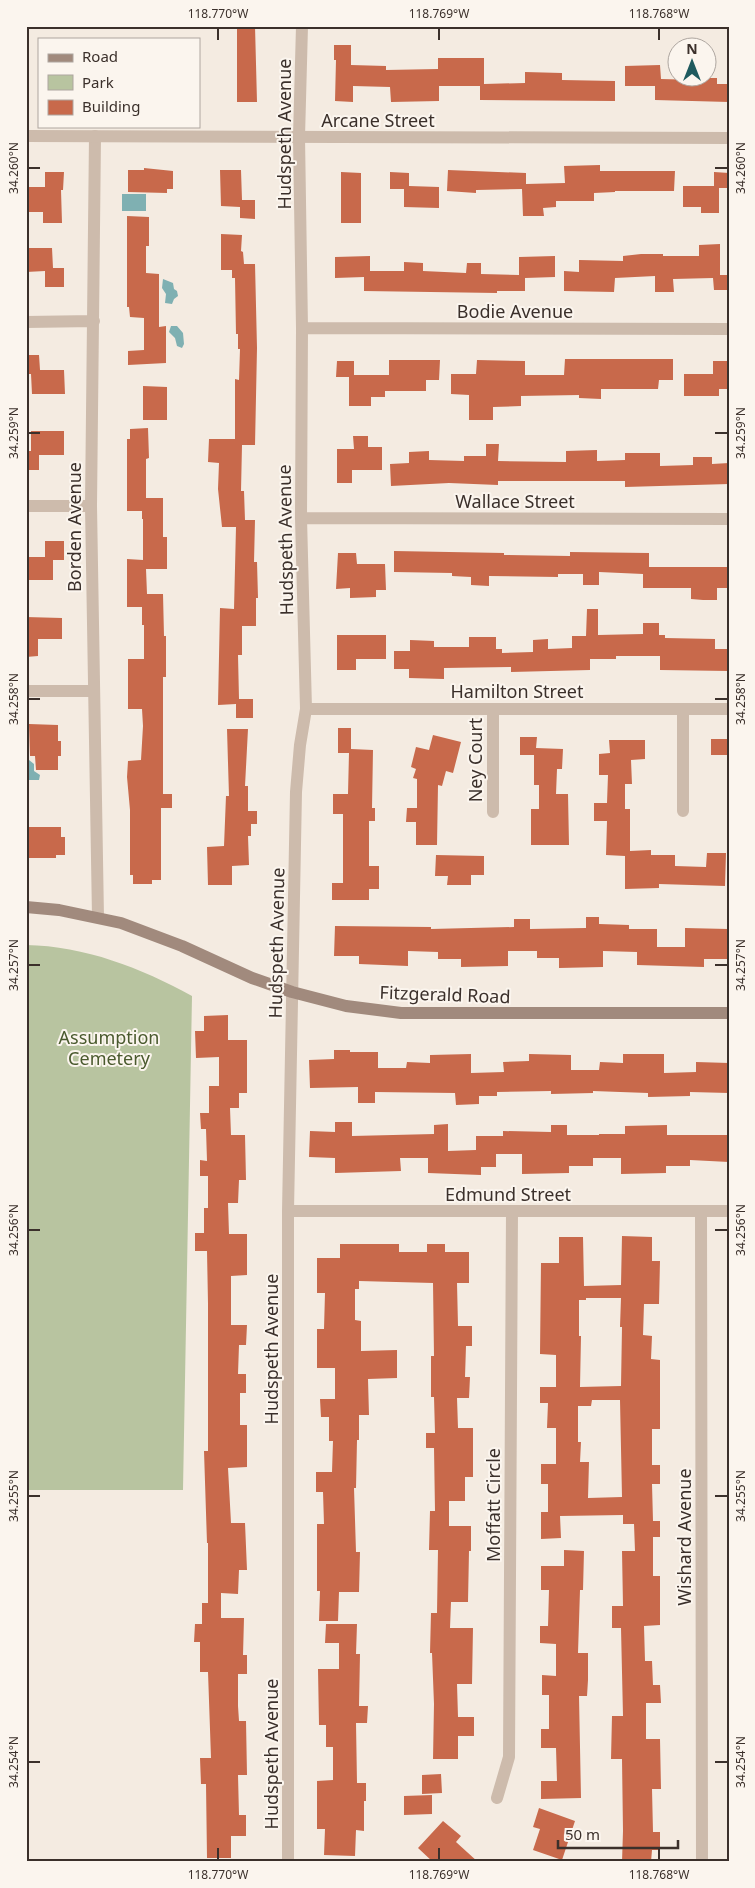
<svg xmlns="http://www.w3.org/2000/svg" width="755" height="1888" font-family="'Noto Sans',sans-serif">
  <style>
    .green { fill: #b8c4a0 }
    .water { fill: #7fb0b2 }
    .building { fill: #c8694b; fill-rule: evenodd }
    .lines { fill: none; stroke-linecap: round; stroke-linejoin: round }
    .minor { stroke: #cdbbac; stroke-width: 12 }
    .tertiary { stroke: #cdbbac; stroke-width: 12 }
    .secondary { stroke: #a18a7d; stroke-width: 12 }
    .ticks { fill: none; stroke: #3b302b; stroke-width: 2 }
    .labels { text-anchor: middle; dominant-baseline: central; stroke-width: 4; stroke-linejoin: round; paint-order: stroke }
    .street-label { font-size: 18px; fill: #3b302b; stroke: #fbf5ee }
    .park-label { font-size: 18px; fill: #4a5a2e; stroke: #fbf5ee }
    .neatline { fill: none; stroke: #3b302b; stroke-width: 2 }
    .ticks-label { font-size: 12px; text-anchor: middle; fill: #3b302b }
  </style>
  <rect width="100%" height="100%" fill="#f4ebe1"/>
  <!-- green -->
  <path class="green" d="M26 945C85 946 141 968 192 996L183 1490H28L26 1556Z"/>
  <!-- water -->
  <path class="water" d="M122 194H146V211H122Z
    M163 279 173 283 174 289 177 291 178 296 174 299 172 304 165 303 166 294 162 288Z
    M171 326H177L183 333 184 344 182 348 177 346 175 338 169 332Z
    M29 760 34 764V771L40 775 39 780H26V761Z"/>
  <!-- building -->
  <path class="building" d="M237 26H255L257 102H237Z
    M334 45H351V65L386 66V70L438 69V58H484V84L525 83V72L562 73V80L615 81V101L480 100V86H439V101L391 102 390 87 353 86V102L335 101 336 60H334Z
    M660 65 661 79 698 80V78H717V84H729V102L655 100V86H625V66Z
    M600 165V171H675L674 191H615V192L594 193V201H556V207L543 208 544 216H523L522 189 476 190V193L447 191 448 170 526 173V184L565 183 564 166Z
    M144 168 173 171V189H167V193L128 192V170H144Z
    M220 170H241L242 200H255V219L240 218V207L221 206Z
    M45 172H64L63 190H61L62 223H43V212H26V187H45Z
    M341 172 361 173V223H341Z
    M390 172 409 173V186L439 187V208L404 207V189H390Z
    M714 172 729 173V188H719V213H701V207H683V186H714Z
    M127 216 149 217V246H146V273L159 274V327L166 326V363L128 365V351L144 350V318L130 317 129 307H127Z
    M221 234 242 235 241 251 243 252 244 264H255L257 348 255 445H242L241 491H244L245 520H255L254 562H257L258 598H256V626H242V655H238L239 699H253V718H236V704L218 705 220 608 234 609 236 527H222L218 489 219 463 208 462 209 439H235V379L239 380 240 349H238V334H236L235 278H232V270H221Z
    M720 244V275H729V290H714L713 278 673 279 674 292H655V276L615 278 614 292 564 291V271L579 272V260L623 261V256L641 254H663V256H699V245Z
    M26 248H52L53 268H64V287H45V271L26 272Z
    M370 256V271H404V262L423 263V271L466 273 467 263H481V274L519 275V257L555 256V277L525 278V291H497V293L364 291V277L335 278V257Z
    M26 355H39L40 370H64L65 394H32L31 374H26Z
    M565 359H673V380H659L658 389H601V399L579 398V395L521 396V406L493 407V420H469V395L451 394V374H476L477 360 525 361V375H564Z
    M389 360H440L439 380H426V391H385V397H371V406H349V377H336L337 361H354V375H389Z
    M713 361H729L727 389H719V396H684V374H713Z
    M143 386 167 387V420H143Z
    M148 428 149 458 146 459V498H163V537H167V569H146L147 594H163L164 636H166V677H163V794H172V808H161V880H152V884H133V875H130V810L127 777 128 761 141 760 143 726 142 709H128V659H144V625H142V607H127V559L143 560V519H142V511H127V439H130V429Z
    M31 431H64V455H39V470H26V451H31Z
    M353 436H368V447H382V470H352V483H337V449H354Z
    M486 444H499L498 461 566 462V451L597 450V461L625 460V453H660V466L693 465V457H712V464L729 463V484L625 487V481H498V485L449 483 391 486 390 464 409 463V452L429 451V460L464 461V456H486Z
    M45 541H64V560H53V580H26V557H45Z
    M394 551 504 553V555L570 556V552L649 553V567H729V588H717V600H703L691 599V588H643V574L599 572V585H583V574H558V577L489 576V586L471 585V577L452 576V573L394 572Z
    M338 553H356L357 564H385L386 590H376V597L350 598V588L336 589Z
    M587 609H598V635L643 634V623H659V635H665V638L715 639V649H729V671L660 670V656H616V659H590V670L511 672V667L444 668V679L409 678V669H394V651H410V640L434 641V647H469V637H496V649H502V653L533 652V640L548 639V649L572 648V636H586Z
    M26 617 62 618V639H38V656L26 657Z
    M337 635H386V659H356V670H337Z
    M29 724 58 725V741H61V756H58V770H36L35 756H30Z
    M338 728H351V749L373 750 372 808H375V821H369V866H379V889H369V900H332V883H343V814H333V794H348L349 753H338Z
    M227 729H248L245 786H248V811H257V824H251V836H248L249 865 232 866V885H208L207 847 224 846 226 796H229Z
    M433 735 461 742 453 773 446 771 442 786 438 785 437 845H416V822H406L407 808H417V779L413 778 416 769 411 767 416 747 429 750Z
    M520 737H537L536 748 563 749 562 769H557L556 794H568L569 845H531V809H539V785H534V755H520Z
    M711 739H729V755H711Z
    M609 740H645V759L631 760 632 784H625V809H630V851L651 850V855H675V866L706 867 707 853H726L725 886 659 884V888L625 889V856L606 855 607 821H594V803H607L608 775H599V754L610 753Z
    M26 827H61V837H65V855H56V858H27Z
    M436 855 484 856V875H471V885H447L448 876H435Z
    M586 917H599V924L629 925V929H657V947H685V928L728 929V959H704V967L637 965V952L603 951V967L559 968V958H537V951H508V966L461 967V959H438V952L408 951V966L359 964V956H334L335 926 431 927V929L514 927V919H530V929L586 928Z
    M228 1015V1040H247V1093H239V1108H230L231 1135H245L246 1180H239L238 1203H228L229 1234H247V1275L231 1276V1325H247L246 1345H239L238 1374H246V1393H240V1425H247V1467L228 1468 231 1523H245L247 1570H239L238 1594 221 1593V1618H244L243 1655H247V1674H238V1706L239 1721H246L247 1775H238L239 1815H246V1836H231V1858H207L206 1784H201L200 1758H211L208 1672H200V1642H194L195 1624H202V1603H208V1543H207L204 1451H208V1303L207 1251H195V1233H204V1208H208V1176H200V1160L207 1161 206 1129H201L200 1113H209V1086H219V1057L196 1058 195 1031H204V1016Z
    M334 1050H350V1052H378V1068H406L407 1062 430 1063V1055L471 1054V1073L504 1072 503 1062 529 1061V1054L571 1055V1070H599L600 1062 623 1063V1054H664V1073L696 1072V1062L729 1063V1093L690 1092V1096L648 1097V1093L593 1091V1093L551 1094V1091L497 1092V1096H479V1104L456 1105 455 1093 375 1092V1103H358V1087L310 1088 309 1060 334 1059Z
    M335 1122H352V1136L434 1134V1125L448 1124V1151L476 1150V1136H503V1131L551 1132V1125H567V1135H599V1134H625V1126L667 1125V1135H729V1162L690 1160V1166H666V1173L621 1174V1158H593V1166H569V1173L522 1174V1154H496V1167H481V1175L428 1173V1158H400L401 1171 335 1173V1158L309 1157 310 1131 335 1132Z
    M622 1236 652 1237V1261H660L659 1304H644L643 1335 652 1336 651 1359 660 1360V1429H652V1465H660V1484H652L653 1521H660V1537H653V1576H660V1625L644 1626 645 1661H652L653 1685H660L661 1703H646V1739H660L661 1789H652L653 1832H660V1850H652L651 1862H622L623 1831 622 1759H611L612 1716H623L621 1628H612V1606H623L622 1551H635L634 1524H623V1515L560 1516 561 1538 541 1539V1512H548V1484H541V1464H556V1428H547L548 1403H540V1387H556V1355L540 1354 541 1263H559V1237H583L584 1286 621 1285ZM586 1298H621L620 1327H622L621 1386 580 1387 581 1336H579V1300H586ZM592 1400H620L622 1497 588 1498 589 1462H580L581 1442H578V1406H591Z
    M340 1244H399V1252H427V1244H445V1252H469V1283H457L458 1326H472V1346H466L465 1377H470L469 1398H457L458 1428H473V1477H465V1501H449V1526H471V1551H469L468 1602H451L450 1628H473L472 1684H457L458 1717H474V1736H458V1759H433L434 1704 432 1653H430L431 1613H437L438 1550H429L430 1511H435L434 1448H426V1433H435L434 1397H431V1356H434L433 1283 359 1281V1289H355V1320L361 1321V1351L397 1350V1378L368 1379 369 1415H359V1440H357L356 1488H354L356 1552H360L359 1592H339L338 1621H319L320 1591H317V1524H324L323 1492H316V1472H332L333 1441H329V1417H321L320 1399H335V1368H317V1329H324L325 1293H317V1258H340Z
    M564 1550 584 1551 583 1590H580L578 1653H588V1680L587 1696H579L581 1798 541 1799V1781H557L556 1748H541V1729H549V1695H542V1675L556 1676V1644L540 1643V1626H548L549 1590H541V1566H564Z
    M326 1624H357L356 1654H360L359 1706H368L367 1723H356L357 1783H366V1801H364V1831L356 1830 355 1856 324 1855 325 1829H317V1781L333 1780V1747H326V1725H319L318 1669H339V1643H325Z
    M441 1774 442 1793 422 1794V1775Z
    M432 1795V1814L404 1815V1796Z
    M539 1808 575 1821 562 1860 533 1850 540 1829 533 1827Z
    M443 1821 461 1836 456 1842 478 1862H433L418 1848Z"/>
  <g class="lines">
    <!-- minor -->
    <path class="minor" d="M95 136 91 506 98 917
      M26 322 94 321
      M302 328 729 329
      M26 506H91
      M301 518 729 519
      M26 691H93
      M306 709H729
      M493 709V812
      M683 709V811
      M288 1211H729
      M701 1211 702 1862
      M497 1798 509 1757 512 1211
      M288 1862V1211L296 792 300 745 306 709 301 518 302 328 299 137 302 26"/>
    <!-- tertiary -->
    <path class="tertiary" d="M26 136 729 138"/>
    <!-- secondary -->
    <path class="secondary" d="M26 907 59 910 121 923 182 946 252 978 292 992 346 1006 401 1013H729"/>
  </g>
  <!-- ticks -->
  <path class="ticks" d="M218 28V40M439 28V40M659 28V40M28 168H40M715 168H728M28 433H40M715 433H728M28 699H40M715 699H728M28 965H40M715 965H728M28 1230H40M715 1230H728M28 1496H40M715 1496H728M28 1762H40M715 1762H728M218 1848V1860M439 1848V1860M659 1848V1860"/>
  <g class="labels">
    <!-- street labels -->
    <g class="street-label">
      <text x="378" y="120">Arcane Street</text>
      <text transform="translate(284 134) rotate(-90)">Hudspeth Avenue</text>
      <text x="515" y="311">Bodie Avenue</text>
      <text x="515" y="501">Wallace Street</text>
      <text transform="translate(74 527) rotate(-90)">Borden Avenue</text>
      <text transform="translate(285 540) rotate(-91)">Hudspeth Avenue</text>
      <text x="517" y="691">Hamilton Street</text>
      <text transform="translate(475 760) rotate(-90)">Ney Court</text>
      <text transform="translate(276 943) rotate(-89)">Hudspeth Avenue</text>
      <text transform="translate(445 994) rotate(2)">Fitzgerald Road</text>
      <text x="508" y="1194">Edmund Street</text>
      <text transform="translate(271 1349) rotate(-90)">Hudspeth Avenue</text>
      <text transform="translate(493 1505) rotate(-90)">Moffatt Circle</text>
      <text transform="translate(684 1537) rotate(-90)">Wishard Avenue</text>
      <text transform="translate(271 1754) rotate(-90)">Hudspeth Avenue</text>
    </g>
    <!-- park labels -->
    <g class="park-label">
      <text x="109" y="1037">Assumption<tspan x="109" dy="21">Cemetery</tspan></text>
    </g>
  </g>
  <!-- border -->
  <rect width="755" height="1888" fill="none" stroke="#fbf5ee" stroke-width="55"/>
  <!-- legend -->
  <rect x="38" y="38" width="162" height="90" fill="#fbf5ee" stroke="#aea6a0"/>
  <rect x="48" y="54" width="25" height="8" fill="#a18a7d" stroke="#aea6a0"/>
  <text x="82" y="62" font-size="15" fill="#3b302b">Road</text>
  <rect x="48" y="75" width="25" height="15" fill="#b8c4a0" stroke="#aea6a0"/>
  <text x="82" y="88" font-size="15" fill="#3b302b">Park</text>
  <rect x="48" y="100" width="25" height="15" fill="#c8694b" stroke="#aea6a0"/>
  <text x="82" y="112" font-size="15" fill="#3b302b">Building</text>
  <!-- north arrow -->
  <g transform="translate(692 62)"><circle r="24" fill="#fbf5ee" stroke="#aea6a0"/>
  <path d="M0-4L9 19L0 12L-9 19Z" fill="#1f5a5e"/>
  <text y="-8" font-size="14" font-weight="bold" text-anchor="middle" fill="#3b302b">N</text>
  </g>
  <!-- scale -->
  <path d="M558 1840v8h120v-8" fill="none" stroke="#3b302b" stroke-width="2.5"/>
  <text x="565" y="1840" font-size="15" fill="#3b302b" stroke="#fbf5ee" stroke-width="4" paint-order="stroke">50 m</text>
  <rect x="28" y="28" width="700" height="1832" class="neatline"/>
  <g class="ticks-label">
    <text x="218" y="18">118.770°W</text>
    <text x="439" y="18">118.769°W</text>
    <text x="659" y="18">118.768°W</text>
    <text transform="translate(14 168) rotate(-90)" y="4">34.260°N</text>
    <text transform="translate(741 168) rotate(-90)" y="4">34.260°N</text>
    <text transform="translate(14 433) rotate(-90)" y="4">34.259°N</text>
    <text transform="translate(741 433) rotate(-90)" y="4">34.259°N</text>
    <text transform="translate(14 699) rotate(-90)" y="4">34.258°N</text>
    <text transform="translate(741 699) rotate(-90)" y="4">34.258°N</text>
    <text transform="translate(14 965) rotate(-90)" y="4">34.257°N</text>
    <text transform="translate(741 965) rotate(-90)" y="4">34.257°N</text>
    <text transform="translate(14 1230) rotate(-90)" y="4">34.256°N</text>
    <text transform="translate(741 1230) rotate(-90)" y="4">34.256°N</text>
    <text transform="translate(14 1496) rotate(-90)" y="4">34.255°N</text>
    <text transform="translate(741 1496) rotate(-90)" y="4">34.255°N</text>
    <text transform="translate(14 1762) rotate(-90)" y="4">34.254°N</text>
    <text transform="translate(741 1762) rotate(-90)" y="4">34.254°N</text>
    <text x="218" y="1879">118.770°W</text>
    <text x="439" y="1879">118.769°W</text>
    <text x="659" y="1879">118.768°W</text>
  </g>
</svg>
